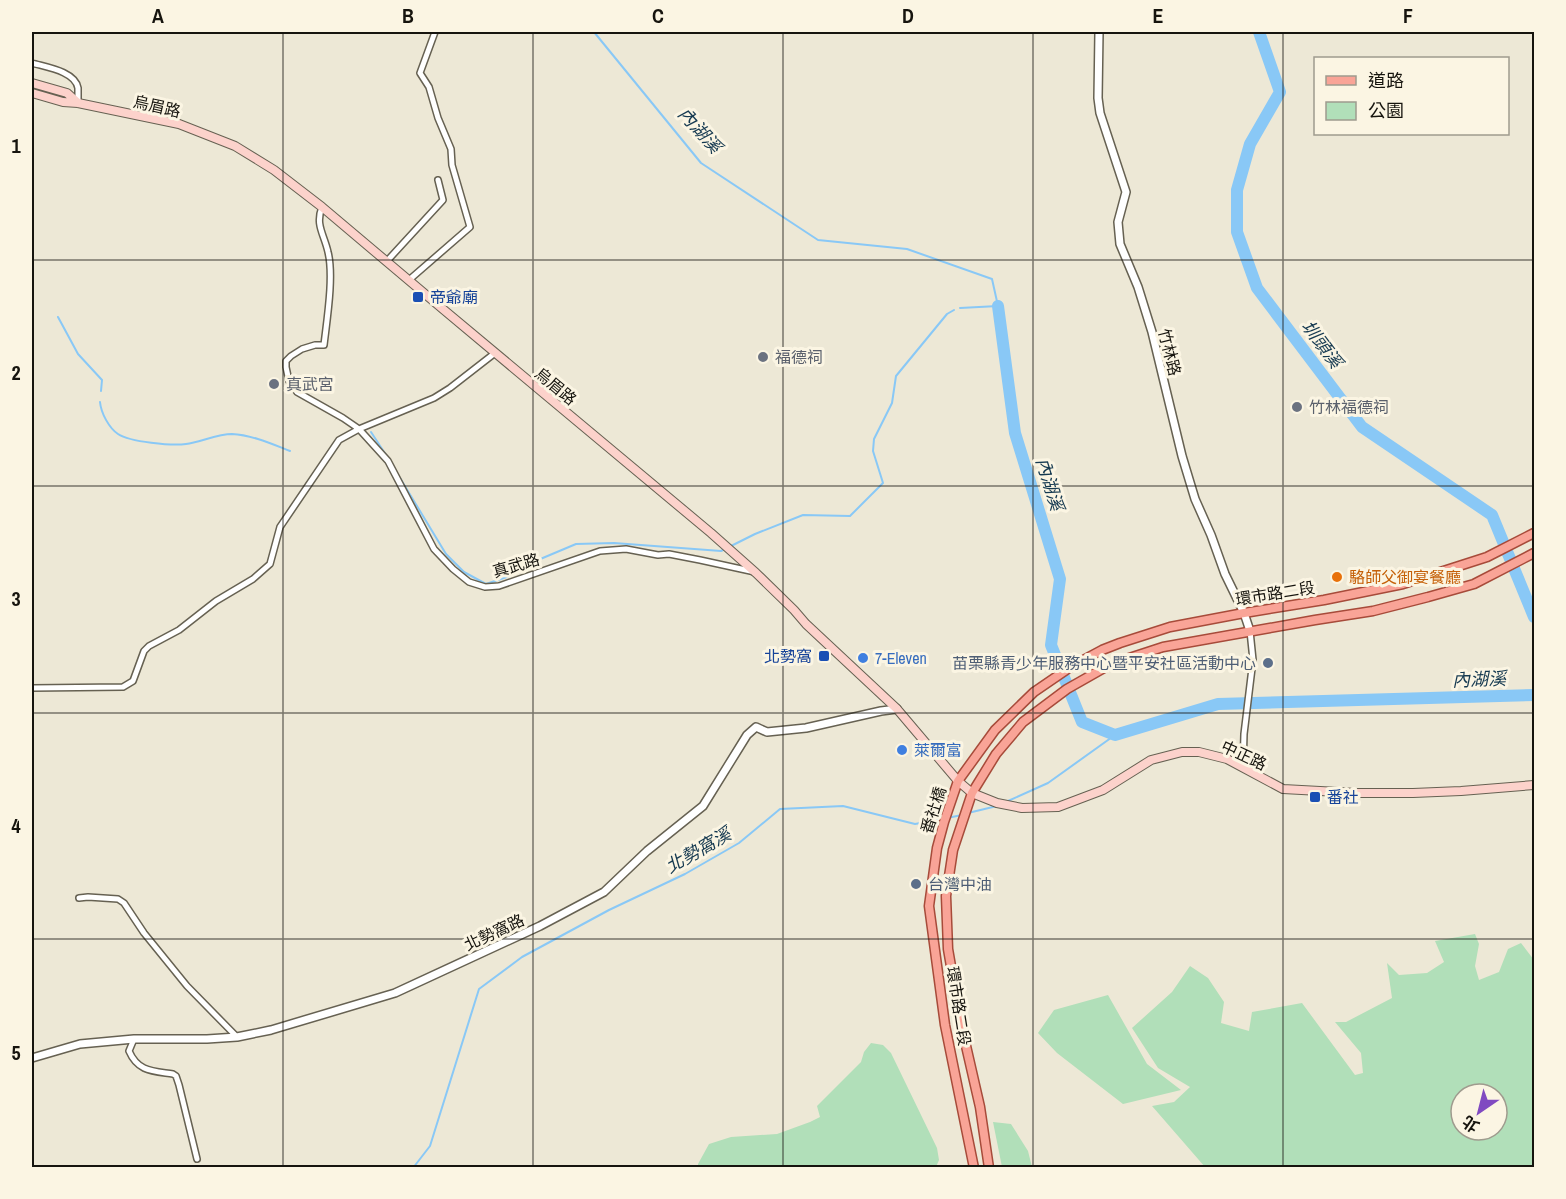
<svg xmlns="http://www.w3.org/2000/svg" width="1566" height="1199" font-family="'Archivo Narrow','Noto Sans TC',sans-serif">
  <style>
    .green { fill: #b1dfb9; fill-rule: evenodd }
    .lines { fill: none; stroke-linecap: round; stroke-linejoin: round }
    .stream { stroke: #89c8f6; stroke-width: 2 }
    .river { stroke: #89c8f6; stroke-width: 12 }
    .minor-casing { stroke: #666152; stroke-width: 8 }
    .tertiary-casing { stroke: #666152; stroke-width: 10 }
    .secondary-casing { stroke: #666152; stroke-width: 10 }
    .primary-casing { stroke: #a74b3a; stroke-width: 11 }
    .minor { stroke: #fff; stroke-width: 5 }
    .tertiary { stroke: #fff; stroke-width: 7 }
    .secondary { stroke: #fcd2cb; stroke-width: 8 }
    .primary { stroke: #f9a497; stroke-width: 8 }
    .grid { fill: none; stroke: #16140e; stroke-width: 1.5; stroke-opacity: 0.55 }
    .transit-dot { fill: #1a4fb4; stroke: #fbf5e3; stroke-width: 2 }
    .worship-dot { fill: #6b7280; stroke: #fbf5e3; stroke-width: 2 }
    .food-dot { fill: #e8710a; stroke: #fbf5e3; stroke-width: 2 }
    .shop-dot { fill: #3f7fe0; stroke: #fbf5e3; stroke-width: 2 }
    .service-dot { fill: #5c6f8a; stroke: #fbf5e3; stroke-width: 2 }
    .labels { text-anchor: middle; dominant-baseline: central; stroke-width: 6; stroke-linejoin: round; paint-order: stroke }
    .street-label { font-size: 16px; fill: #16140e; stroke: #fbf5e3 }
    .transit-label { font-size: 16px; fill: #164399; stroke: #fbf5e3; text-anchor: start }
    .worship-label { font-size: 16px; fill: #5b616d; stroke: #fbf5e3; text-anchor: start }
    .food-label { font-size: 16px; fill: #c56008; stroke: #fbf5e3; text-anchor: start }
    .shop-label { font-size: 16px; fill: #366cbe; stroke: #fbf5e3; text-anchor: start }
    .service-label { font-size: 16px; fill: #4e5e75; stroke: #fbf5e3; text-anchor: end }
    .water-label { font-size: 18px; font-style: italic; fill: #153950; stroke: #fbf5e3 }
    .neatline { fill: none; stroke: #16140e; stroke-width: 2 }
    .grid-label { font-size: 20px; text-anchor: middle; font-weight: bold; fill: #16140e }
  </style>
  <rect width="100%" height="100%" fill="#ede8d6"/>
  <!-- green -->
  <path class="green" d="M1475 934 1479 944 1475 966 1479 980 1499 972 1508 949 1521 943 1534 960V1167H1205L1152 1106 1174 1102 1190 1087 1158 1068 1132 1028 1172 992 1190 966 1208 978 1224 1002 1221 1023 1249 1031 1252 1012 1302 1003 1355 1075 1363 1073 1361 1053 1335 1022H1346L1392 998 1387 963 1399 975 1427 973 1444 962 1435 941ZM1461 1094H1497V1130H1461Z
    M1108 995 1147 1064 1181 1090 1123 1104 1057 1053 1038 1033 1054 1010Z
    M871 1043 883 1045 891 1053 937 1148 939 1160 936 1167H698V1164L709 1144 731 1137 777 1134 810 1122 820 1117 817 1106 861 1062 864 1052Z
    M993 1122 1011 1124 1028 1151 1032 1167H1002Z"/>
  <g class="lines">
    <!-- stream -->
    <path class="stream" d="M594 32 701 163 818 240 907 249 992 279 998 306 960 308
      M58 317 78 354 102 380 101 391
      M100 402C101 413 109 428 118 434 130 442 172 446 186 444 200 442 218 434 232 434 252 435 272 444 290 451
      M371 432 386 455
      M400 478 446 554 464 572 486 584 510 576 538 560 576 544 614 543 721 551 755 534 803 515 850 516 883 483 873 451 874 439 892 403 896 376 947 314 954 310
      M1008 801 1048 783 1115 735
      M968 813 997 806
      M947 818 962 815
      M413 1168 430 1146 479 989 522 957 609 910 685 874 739 843 780 809 843 806 915 824 942 819"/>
    <!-- river -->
    <path class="river" d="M1259 32 1280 92 1250 144 1237 190V232L1257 288 1362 427 1492 515 1534 617
      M998 306 1015 433 1060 579 1051 645 1082 722 1115 735 1218 704 1534 695"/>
    <!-- minor casing -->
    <g class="minor-casing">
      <path id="minor" d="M32 63C45 67 75 71 78 88 78 92 78 98 78 103
        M322 207C315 225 324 234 328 252 334 276 327 319 324 345H315L302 349 291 356 286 361V367L289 381 297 392 343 418 359 429 388 461 434 549 453 569 469 582 485 587 499 586 600 551 626 549 658 555 669 554 700 560 755 572
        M387 261 443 200 438 180
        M409 280 470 227 452 165 451 149 438 118 429 87 420 73 435 32
        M32 688 123 687 133 681 144 651 149 646 179 630 216 601 253 579 270 564 280 527 339 440 359 429 434 398 450 388 495 353
        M1243 768 1244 734 1253 660 1250 631
        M79 898 88 897 118 899 124 903 144 933 187 986 237 1037
        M134 1039 129 1051C138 1072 153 1071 173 1074L176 1076 179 1085 197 1159"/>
    </g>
    <!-- tertiary casing -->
    <g class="tertiary-casing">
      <path id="tertiary" d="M1099 32 1098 98 1100 113 1126 192 1118 222 1120 244 1138 287 1152 332 1182 456 1195 499 1211 535 1225 574 1244 613 1250 631
        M32 1058 80 1044 134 1039H207L237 1037 271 1030 395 993 540 926 604 892 647 851 703 806 747 735 756 727 767 732 806 728 881 711 897 709"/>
    </g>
    <!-- secondary casing -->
    <g class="secondary-casing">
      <path id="secondary" d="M32 83 67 93 78 103
        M32 93 63 102 78 103 179 124 235 146 274 170 322 207 444 310 711 533 756 573 794 610 806 624 897 709 958 781 972 793 997 803 1022 808 1058 807 1103 790 1151 760 1182 752H1199L1227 759 1283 789 1357 793H1413L1461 791 1534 785"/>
    </g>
    <!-- primary casing -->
    <g class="primary-casing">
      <path id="primary" d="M974 1168 945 1025 929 906 937 848 944 822 958 781 995 730 1034 692 1072 666 1102 650 1120 643 1170 627 1244 613 1324 600 1403 584 1487 557 1534 533
        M989 1168 980 1107 961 1024 948 949 946 896 953 850 972 793 996 754 1023 722 1067 689 1111 664 1163 647 1315 620 1373 611 1428 597 1474 584 1534 553"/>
    </g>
    <!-- minor -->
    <use href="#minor" class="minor"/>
    <!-- tertiary -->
    <use href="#tertiary" class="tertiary"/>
    <!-- secondary -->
    <use href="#secondary" class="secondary"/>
    <!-- primary -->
    <use href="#primary" class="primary"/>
  </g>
  <!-- grid -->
  <path class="grid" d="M283 32V1168M533 32V1168M783 32V1168M1033 32V1168M1283 32V1168M32 260H1534M32 486H1534M32 713H1534M32 939H1534"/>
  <!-- markers -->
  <g class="transit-dot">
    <rect x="412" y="291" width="12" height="12" rx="3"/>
    <rect x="818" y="650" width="12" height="12" rx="3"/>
    <rect x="1309" y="791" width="12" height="12" rx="3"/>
  </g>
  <g class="worship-dot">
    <circle cx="763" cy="357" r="6"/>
    <circle cx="274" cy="384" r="6"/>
    <circle cx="1297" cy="407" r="6"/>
  </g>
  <circle class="food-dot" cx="1337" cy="577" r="6"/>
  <g class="shop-dot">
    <circle cx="863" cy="658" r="6"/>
    <circle cx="902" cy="750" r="6"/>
  </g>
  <g class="service-dot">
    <circle cx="1268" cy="663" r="6"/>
    <circle cx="916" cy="884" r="6"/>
  </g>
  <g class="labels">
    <!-- street labels -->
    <g class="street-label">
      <text transform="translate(157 106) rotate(13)">烏眉路</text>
      <text transform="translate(1170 352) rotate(76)">竹林路</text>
      <text transform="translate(556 386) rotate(40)">烏眉路</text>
      <text transform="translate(516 565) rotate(-16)">真武路</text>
      <text transform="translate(1275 593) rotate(-9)">環市路二段</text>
      <text transform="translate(1244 755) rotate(25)">中正路</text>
      <text transform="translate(933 810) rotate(-72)">番社橋</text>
      <text transform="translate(494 932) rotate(-25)">北勢窩路</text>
      <text transform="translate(959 1006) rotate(81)">環市路二段</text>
    </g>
    <!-- transit labels -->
    <g class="transit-label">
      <text x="430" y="297">帝爺廟</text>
      <text x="812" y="656" text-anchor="end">北勢窩</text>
      <text x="1327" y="797">番社</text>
    </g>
    <!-- worship labels -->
    <g class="worship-label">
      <text x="775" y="357">福德祠</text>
      <text x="286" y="384">真武宮</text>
      <text x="1309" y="407">竹林福德祠</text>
    </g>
    <!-- food labels -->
    <g class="food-label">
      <text x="1349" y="577">駱師父御宴餐廳</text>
    </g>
    <!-- shop labels -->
    <g class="shop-label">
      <text x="875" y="658">7-Eleven</text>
      <text x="914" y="750">萊爾富</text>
    </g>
    <!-- service labels -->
    <g class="service-label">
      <text x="1256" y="663">苗栗縣青少年服務中心暨平安社區活動中心</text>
      <text x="928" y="884" text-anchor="start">台灣中油</text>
    </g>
    <!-- water labels -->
    <g class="water-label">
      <text transform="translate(700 130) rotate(48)">內湖溪</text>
      <text transform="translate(1322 344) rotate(53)">圳頭溪</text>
      <text transform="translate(1050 484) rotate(73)">內湖溪</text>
      <text transform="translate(1479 679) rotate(-2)">內湖溪</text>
      <text transform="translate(698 850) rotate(-30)">北勢窩溪</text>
    </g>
  </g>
  <!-- border -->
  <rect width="1566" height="1199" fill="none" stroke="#fbf5e3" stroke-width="66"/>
  <!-- legend -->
  <rect x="1314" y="57" width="195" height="78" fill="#fbf5e3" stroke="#9f9b8e" stroke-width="1.5"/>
  <rect x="1326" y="76" width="30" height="9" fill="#f9a497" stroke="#9f9b8e" stroke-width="1.5"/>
  <text x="1368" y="87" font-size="18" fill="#16140e">道路</text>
  <rect x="1326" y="102" width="30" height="18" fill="#b1dfb9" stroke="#9f9b8e" stroke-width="1.5"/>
  <text x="1368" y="117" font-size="18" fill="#16140e">公園</text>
  <!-- north arrow -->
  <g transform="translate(1479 1112) rotate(215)"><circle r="28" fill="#fbf5e3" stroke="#9f9b8e" stroke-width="1.5"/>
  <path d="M0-4.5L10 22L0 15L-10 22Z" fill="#804ac1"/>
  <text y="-9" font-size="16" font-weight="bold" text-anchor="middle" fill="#16140e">北</text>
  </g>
  <rect x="33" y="33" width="1500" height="1133" class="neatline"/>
  <g class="grid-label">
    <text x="158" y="23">A</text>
    <text x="408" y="23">B</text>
    <text x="658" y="23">C</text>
    <text x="908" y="23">D</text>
    <text x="1158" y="23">E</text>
    <text x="1408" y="23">F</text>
    <text x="16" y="153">1</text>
    <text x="16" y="380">2</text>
    <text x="16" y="606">3</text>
    <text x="16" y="833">4</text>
    <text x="16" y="1060">5</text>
  </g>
</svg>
